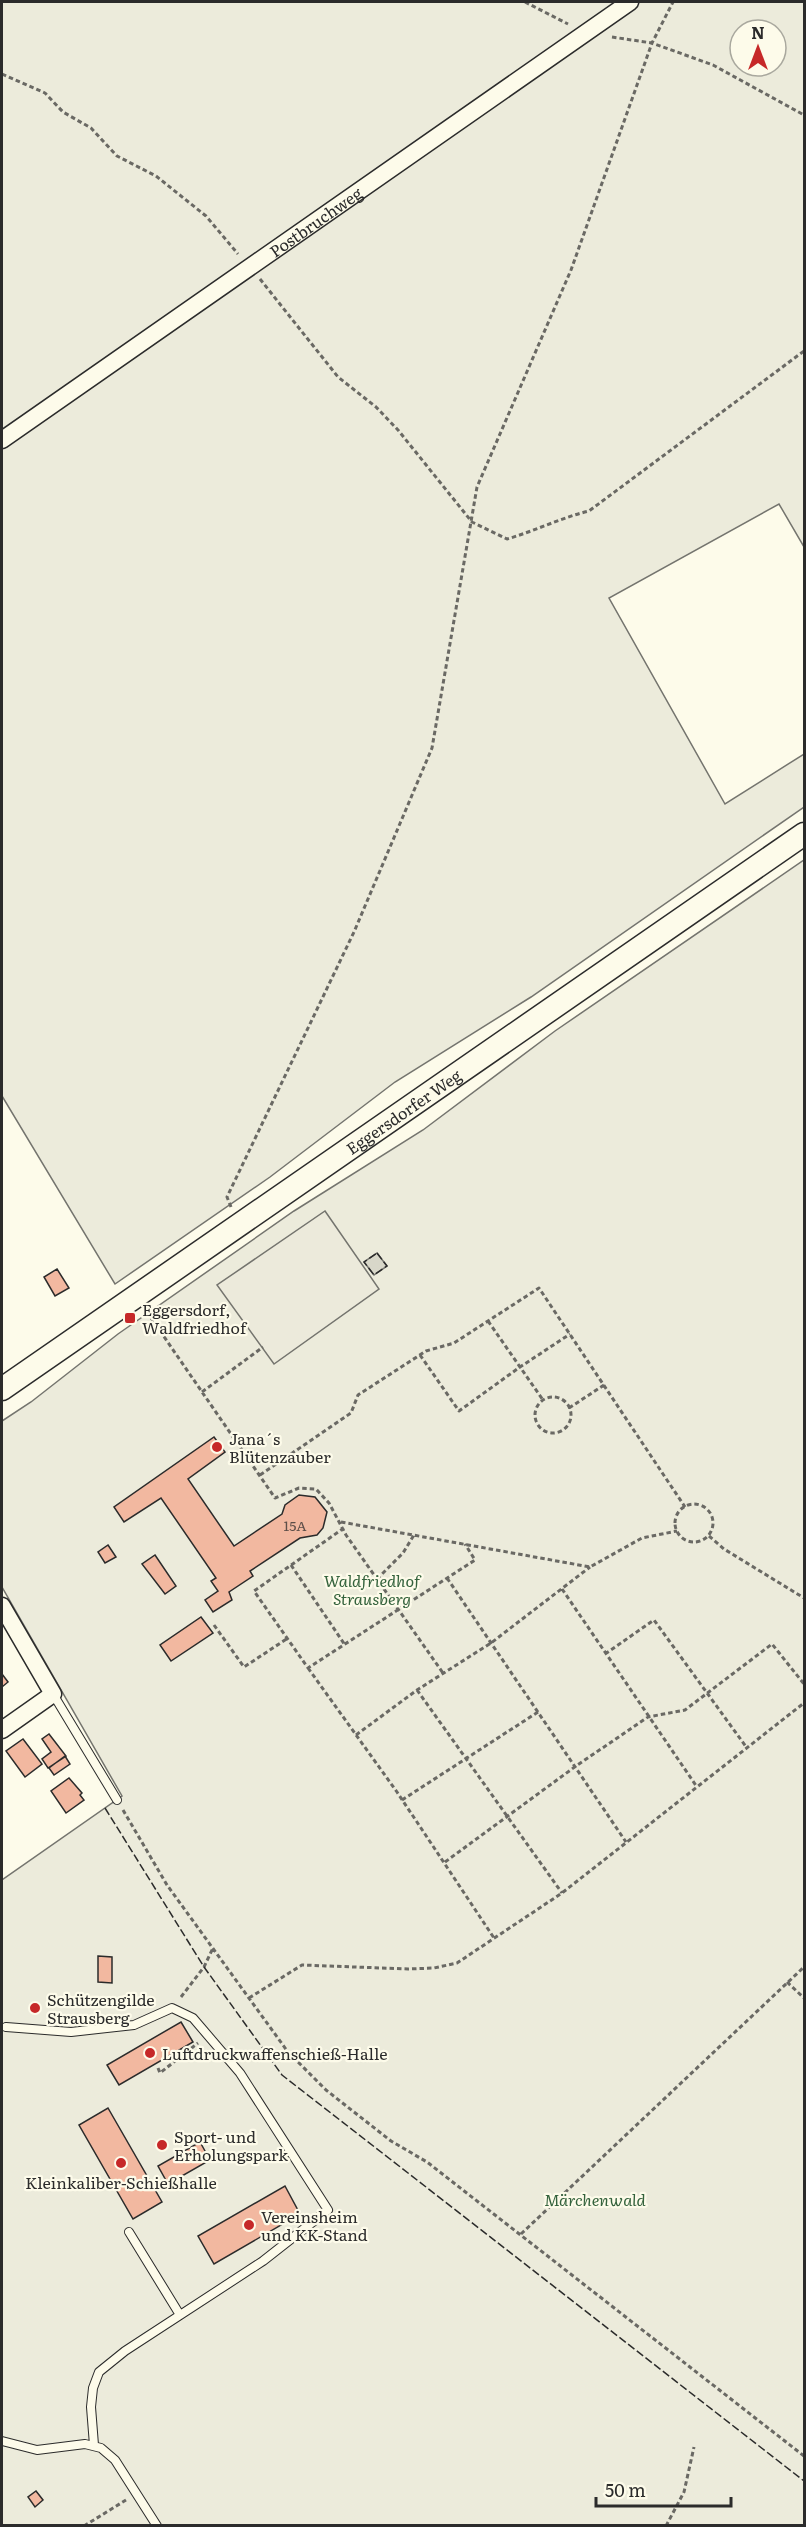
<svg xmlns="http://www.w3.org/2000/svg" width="806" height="2527" font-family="Literata,serif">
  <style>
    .green { fill: #ecebdb; stroke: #74746e; stroke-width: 1.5; fill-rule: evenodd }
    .parking { fill: #eceadb; stroke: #74746e; stroke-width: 1.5 }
    .water { fill: #d8d7c9; stroke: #74746e; stroke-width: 1.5 }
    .building { fill: #f2b8a0; stroke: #2b2b2b; stroke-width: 1.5 }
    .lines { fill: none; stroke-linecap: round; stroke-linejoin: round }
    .lane-casing { stroke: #2b2b2b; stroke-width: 10 }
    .street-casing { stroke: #2b2b2b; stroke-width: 19 }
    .secondary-casing { stroke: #2b2b2b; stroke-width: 25 }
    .path { stroke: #6a6964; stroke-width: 3; stroke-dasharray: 4.5 3; stroke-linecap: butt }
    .lane { stroke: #fdfbea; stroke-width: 8 }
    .street { stroke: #fdfbea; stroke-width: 16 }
    .secondary { stroke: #fdfbea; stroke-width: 22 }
    .fence { stroke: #2b2b2b; stroke-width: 1.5; stroke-dasharray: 8 3; stroke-linecap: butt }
    .poi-dot { fill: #c62828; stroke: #fdfbea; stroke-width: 2 }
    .labels { text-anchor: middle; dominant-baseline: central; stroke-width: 4.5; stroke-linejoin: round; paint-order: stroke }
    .number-label { font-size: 14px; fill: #5d4e48 }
    .street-label { font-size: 16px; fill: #2b2b2b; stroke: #fdfbea }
    .poi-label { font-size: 16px; fill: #2b2b2b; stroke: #fdfbea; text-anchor: start }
    .park-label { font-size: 16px; font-style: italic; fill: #34623c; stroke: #fdfbea }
  </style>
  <rect width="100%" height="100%" fill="#fdfbea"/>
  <!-- green -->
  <path class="green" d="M2 2H804V547L779 504 609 598 725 804 804 754V807L531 997 395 1082 270 1177 115 1284 2 1096ZM740 30H776V66H740Z
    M804 860V2525H2V1880L122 1796 2 1587V1421L31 1402 118 1334 294 1211 423 1130 555 1031Z"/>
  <!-- parking -->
  <path class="parking" d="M325 1211 379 1289 274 1364 217 1285Z"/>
  <!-- water -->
  <path class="water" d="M377 1253 387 1266 374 1275 364 1262Z"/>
  <!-- building -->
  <path class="building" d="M57 1269 69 1288 55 1296 44 1277Z
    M214 1437 225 1452 188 1479 234 1546 282 1514 285 1505 299 1495 315 1497 327 1512 323 1528 317 1535 300 1538 250 1571 253 1576 229 1592 232 1600 213 1612 205 1600 218 1591 211 1581 216 1578 161 1498 124 1522 114 1507Z
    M108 1545 116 1557 105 1563 98 1552Z
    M155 1555 176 1586 165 1594 142 1564Z
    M201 1617 213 1633 171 1661 160 1645Z
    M2 1674 8 1682 2 1687Z
    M49 1734 66 1756 48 1768 42 1759 51 1752 42 1739Z
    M23 1739 42 1764 25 1777 6 1751Z
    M65 1756 70 1764 54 1775 49 1768Z
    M69 1778 82 1793 80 1795 84 1800 66 1813 51 1791Z
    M98 1956 112 1957V1983L98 1982Z
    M181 2022 193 2042 119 2085 107 2065Z
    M108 2108 162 2202 133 2219 79 2125Z
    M200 2142 210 2160 168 2184 158 2166Z
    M285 2186 300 2214 214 2264 198 2236Z
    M36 2491 43 2500 35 2507 28 2497Z"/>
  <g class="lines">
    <!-- lane casing -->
    <g class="lane-casing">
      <path id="lane" d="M53 1694 117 1800
        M6 2027 71 2032 134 2025 172 2008 193 2018 240 2073 328 2210 263 2261 125 2351 99 2372 93 2388 91 2407 94 2445
        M129 2232 180 2315
        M2 2441 37 2450 85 2444 101 2448 115 2460 157 2526"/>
    </g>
    <!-- street casing -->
    <g class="street-casing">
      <g id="street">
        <path id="s1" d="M2 440 630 2"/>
        <path d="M2 1606 53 1694 2 1730"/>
      </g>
    </g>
    <!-- secondary casing -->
    <g class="secondary-casing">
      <g id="secondary">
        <path id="s2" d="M2 1389 804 834"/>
      </g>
    </g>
    <!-- path -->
    <path class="path" d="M525 2 568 24
      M612 37 652 43 713 65 804 115
      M2 74 45 93 63 112 91 128 117 156 156 176 206 216 238 254
      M260 279 338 377 376 407 398 430 472 522 507 539C535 531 560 518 589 511L804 351
      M231 1207 227 1197 354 932 432 748 477 487 571 270 652 43 673 2
      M147 1312 275 1498 299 1488 316 1489 329 1503 346 1535 443 1673
      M488 1321 543 1400
      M420 1355 459 1411 520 1367 570 1334
      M202 1392 263 1347
      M535 1415a18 18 0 1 1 36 0a18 18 0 1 1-36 0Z
      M569 1408 604 1385
      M260 1475 351 1413 358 1395 426 1351 454 1343 539 1288 685 1507
      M675 1523a19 19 0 1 1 38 0a19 19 0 1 1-38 0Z
      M341 1522 590 1567 642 1538 677 1531
      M344 1528 254 1591 308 1668 475 1560 465 1544
      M709 1536 724 1549 804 1598
      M291 1565 345 1645
      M447 1578 626 1842
      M377 1579 403 1553 414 1535
      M562 1589 697 1787
      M214 1625 244 1667 288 1638
      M605 1654 654 1620 747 1748
      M308 1668 397 1792 494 1938
      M417 1690 562 1893
      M356 1735 417 1690 491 1643 590 1567
      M402 1800 538 1712
      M123 1810 167 1885 288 2052 326 2090 391 2141 427 2162 804 2456
      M445 1862 576 1766 648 1717 685 1710 772 1644 804 1684
      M787 1982 804 1998
      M181 1997 204 1967 213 1948
      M249 1998 302 1965 408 1969 434 1968 457 1963 562 1893 804 1703
      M158 2068 160 2073 198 2043
      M521 2234 804 1967
      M84 2526 126 2500
      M666 2526 684 2492 694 2447"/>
    <!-- lane -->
    <use href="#lane" class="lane"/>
    <!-- street -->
    <use href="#street" class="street"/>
    <!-- secondary -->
    <use href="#secondary" class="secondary"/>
    <!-- fence -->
    <path class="fence" d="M377 1253 387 1266 374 1275 364 1262Z
      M105 1808 204 1967 282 2075 804 2481"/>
  </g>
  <!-- markers -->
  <g class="poi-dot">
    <rect x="124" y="1312" width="12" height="12" rx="3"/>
    <circle cx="217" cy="1447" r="6"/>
    <circle cx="35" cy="2008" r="6"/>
    <circle cx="150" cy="2053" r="6"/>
    <circle cx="162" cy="2145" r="6"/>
    <circle cx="121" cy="2163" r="6"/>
    <circle cx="249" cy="2225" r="6"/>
  </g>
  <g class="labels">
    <!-- number labels -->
    <g class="number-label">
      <text x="295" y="1525">15A</text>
    </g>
    <!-- street labels -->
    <g class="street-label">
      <text stroke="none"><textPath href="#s1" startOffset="382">Postbruchweg</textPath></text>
      <text stroke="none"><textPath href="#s2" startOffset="488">Eggersdorfer Weg</textPath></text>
    </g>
    <!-- poi labels -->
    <g class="poi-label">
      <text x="142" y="1309">Eggersdorf,<tspan x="142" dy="18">Waldfriedhof</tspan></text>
      <text x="229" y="1438">Jana´s<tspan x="229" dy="18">Blütenzauber</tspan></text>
      <text x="47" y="1999">Schützengilde<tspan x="47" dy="18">Strausberg</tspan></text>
      <text x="162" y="2053">Luftdruckwaffenschieß-Halle</text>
      <text x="174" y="2136">Sport- und<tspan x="174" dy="18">Erholungspark</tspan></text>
      <text x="121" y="2182" text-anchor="middle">Kleinkaliber-Schießhalle</text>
      <text x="261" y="2216">Vereinsheim<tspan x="261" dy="18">und KK-Stand</tspan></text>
    </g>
    <!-- park labels -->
    <g class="park-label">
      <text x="372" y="1580">Waldfriedhof<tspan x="372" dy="18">Strausberg</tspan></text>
      <text x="595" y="2199">Märchenwald</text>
    </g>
  </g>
  <!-- border -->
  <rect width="806" height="2527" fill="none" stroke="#2b2b2b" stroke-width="6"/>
  <!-- north arrow -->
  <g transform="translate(758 48)"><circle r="28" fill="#fdfbea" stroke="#a9a89e" stroke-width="1.5"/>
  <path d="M0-4.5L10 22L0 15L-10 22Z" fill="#c62828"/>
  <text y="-9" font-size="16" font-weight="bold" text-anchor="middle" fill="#2b2b2b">N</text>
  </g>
  <!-- scale -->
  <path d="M596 2497v9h135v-9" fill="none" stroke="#2b2b2b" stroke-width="3"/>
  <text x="605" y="2497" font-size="18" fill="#2b2b2b" stroke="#fdfbea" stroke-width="4.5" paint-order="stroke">50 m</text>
</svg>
